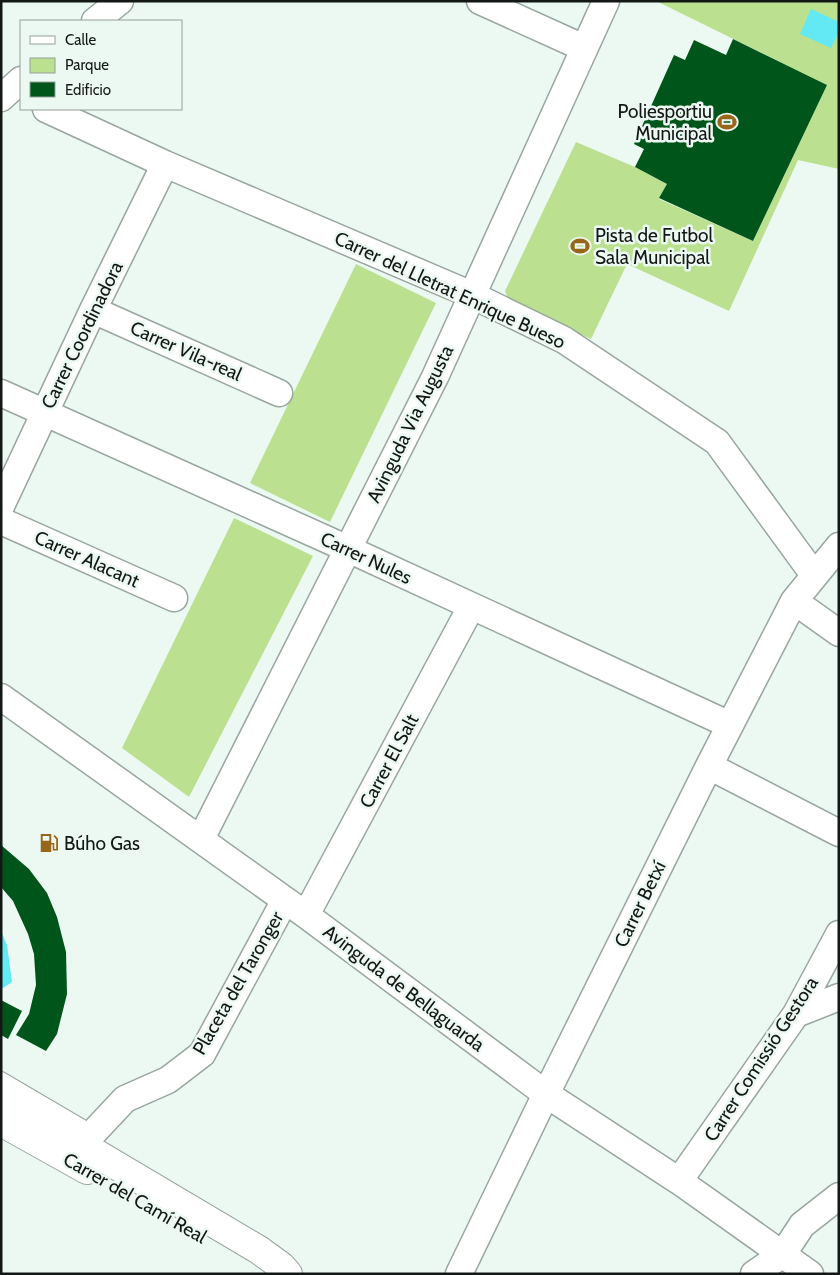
<svg xmlns="http://www.w3.org/2000/svg" width="840" height="1275" font-family="Cabin,sans-serif">
  <style>
    .green { fill: #bbe08f }
    .water { fill: #62e9f3 }
    .building { fill: #00551a }
    .lines { fill: none; stroke-linecap: round; stroke-linejoin: round }
    .lane-casing { stroke: #99a69f; stroke-width: 16 }
    .street-casing { stroke: #99a69f; stroke-width: 29 }
    .highway-casing { stroke: #99a69f; stroke-width: 30 }
    .lane { stroke: #fff; stroke-width: 14 }
    .street { stroke: #fff; stroke-width: 26 }
    .highway { stroke: #fff; stroke-width: 28 }
    .labels { text-anchor: middle; dominant-baseline: central; stroke-width: 5; stroke-linejoin: round; paint-order: stroke }
    .poi-label { font-size: 19px; fill: #131816; stroke: #ecf9f3; text-anchor: start }
    .street-label { font-size: 19px; fill: #131816; stroke: #ecf9f3 }
  </style>
  <rect width="100%" height="100%" fill="#ecf9f3"/>
  <!-- green -->
  <path class="green" d="M656 1H839V169L798 160 729 311 627 264 591 339 509 302 505 291 576 142 635 167 667 184 659 199 753 241 827 85Z
    M356 264 436 303 330 522 250 483Z
    M234 518 313 556 189 797 122 748Z"/>
  <!-- water -->
  <path class="water" d="M811 9 839 22V32L831 48 800 34Z
    M1 931 7 945 12 982 3 988H1Z"/>
  <!-- building -->
  <path class="building" d="M733 39 827 85 753 241 659 198 667 184 635 167 644 149 634 144 674 55 685 60 694 40 726 55Z
    M1 845 29 869 47 893 57 917 66 952 67 994 57 1034 46 1051 16 1035 29 1014 36 985 34 954 28 934 13 901 1 887Z
    M1 1000 22 1011 8 1039 1 1035Z"/>
  <g class="lines">
    <!-- lane casing -->
    <g class="lane-casing">
      <path id="lane" d="M1 1079 93 1133 96 1137"/>
    </g>
    <!-- street casing -->
    <g class="street-casing">
      <path id="street" d="M480 1 584 48
        M95 21 120 1
        M1 98 21 80
        M46 109 165 164 472 295 564 340 717 442 814 575
        M93 310 279 393
        M1 393 348 549 730 725
        M1 506 93 310 165 164
        M1 521 174 598
        M794 601 839 633
        M1 697 306 915 546 1094 679 1181 810 1274
        M709 766 839 833
        M201 839 435 377 606 1
        M306 915 471 607
        M796 1014 839 997
        M93 1133 125 1099 168 1080 202 1054 285 900
        M679 1181 796 1014 839 934
        M459 1274 546 1094 709 766 794 601 839 546
        M754 1274 783 1254 802 1225 839 1196"/>
    </g>
    <!-- highway casing -->
    <g class="highway-casing">
      <path id="highway" d="M1 1097 259 1250 281 1266 288 1274
        M1 1122 87 1170"/>
    </g>
    <!-- lane -->
    <use href="#lane" class="lane"/>
    <!-- street -->
    <use href="#street" class="street"/>
    <!-- highway -->
    <use href="#highway" class="highway"/>
  </g>
  <!-- icons -->
  <defs>
    <g id="stadium-bare" transform="scale(1.5)"><path d="M0-5a6.5 5 0 1 0 0 10a6.5 5 0 1 0 0-10ZM-3.5-1.8h7v3.6h-7Z" fill="#976619" stroke="#ecf9f3" stroke-width="2.5" paint-order="stroke"/></g>
    <g id="fuel-bare" transform="scale(1.5)"><path d="M-5.5-6h7V0h2V4h1.3V-2.5L3-4.5l.8-.8L6-3V5H2.5V1h-1V6h-7ZM-4.2-4.7v3.2H.2V-4.7Z" fill="#976619" stroke="#ecf9f3" stroke-width="2.5" paint-order="stroke"/></g>
  </defs>
  <g fill-rule="evenodd">
    <use href="#stadium-bare" x="727" y="122"/>
    <use href="#stadium-bare" x="580" y="246"/>
    <use href="#fuel-bare" x="49" y="843"/>
  </g>
  <g class="labels">
    <!-- poi labels -->
    <g class="poi-label">
      <text x="712" y="111" text-anchor="end">Poliesportiu<tspan x="712" dy="22">Municipal</tspan></text>
      <text x="595" y="235">Pista de Futbol<tspan x="595" dy="22">Sala Municipal</tspan></text>
      <text x="64" y="843">Búho Gas</text>
    </g>
    <!-- street labels -->
    <g class="street-label">
      <text transform="translate(450 290) rotate(25)">Carrer del Lletrat Enrique Bueso</text>
      <text transform="translate(82 335) rotate(-64)">Carrer Coordinadora</text>
      <text transform="translate(186 351) rotate(24)">Carrer Vila-real</text>
      <text transform="translate(410 424) rotate(-64)">Avinguda Via Augusta</text>
      <text transform="translate(366 558) rotate(25)">Carrer Nules</text>
      <text transform="translate(87 559) rotate(24)">Carrer Alacant</text>
      <text transform="translate(389 761) rotate(-62)">Carrer El Salt</text>
      <text transform="translate(640 904) rotate(-64)">Carrer Betxí</text>
      <text transform="translate(238 983) rotate(-60)">Placeta del Taronger</text>
      <text transform="translate(404 988) rotate(37)">Avinguda de Bellaguarda</text>
      <text transform="translate(761 1059) rotate(-57)">Carrer Comissió Gestora</text>
      <text transform="translate(135 1198) rotate(30)">Carrer del Camí Real</text>
    </g>
  </g>
  <!-- border -->
  <rect width="840" height="1275" fill="none" stroke="#131816" stroke-width="5"/>
  <!-- legend -->
  <rect x="20" y="20" width="162" height="90" fill="#ecf9f3" stroke="#959f9b"/>
  <rect x="30" y="36" width="25" height="8" fill="#ffffff" stroke="#959f9b"/>
  <text x="65" y="45" font-size="15" fill="#131816">Calle</text>
  <rect x="30" y="58" width="25" height="15" fill="#bbe08f" stroke="#959f9b"/>
  <text x="65" y="70" font-size="15" fill="#131816">Parque</text>
  <rect x="30" y="82" width="25" height="15" fill="#00551a" stroke="#959f9b"/>
  <text x="65" y="95" font-size="15" fill="#131816">Edificio</text>
</svg>
